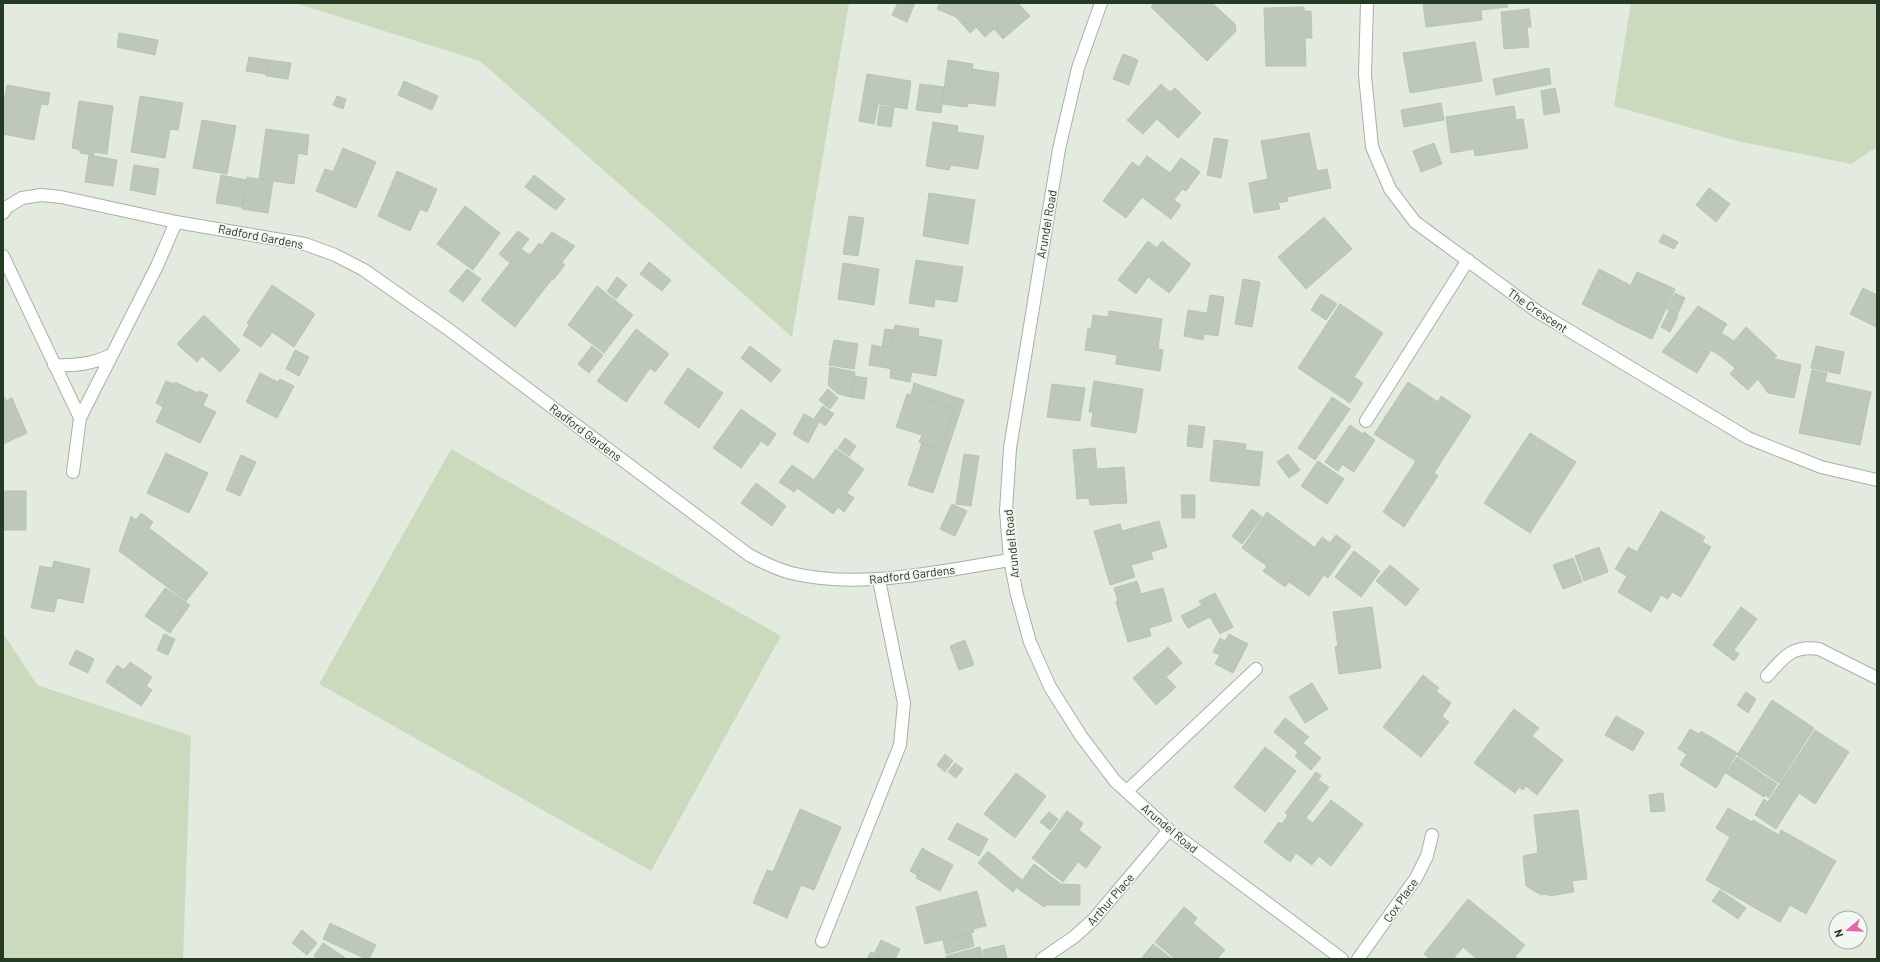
<svg xmlns="http://www.w3.org/2000/svg" width="1880" height="962" font-family="Barlow,sans-serif">
  <style>
    .green { fill: #cbdabc }
    .building { fill: #bdc8ba; stroke: #b7c4b4 }
    .lines { fill: none; stroke-linecap: round; stroke-linejoin: round }
    .service-casing { stroke: #a6b2a4; stroke-width: 14 }
    .minor-casing { stroke: #a6b2a4; stroke-width: 14 }
    .service { stroke: #fff; stroke-width: 12 }
    .minor { stroke: #fff; stroke-width: 12 }
    .labels { text-anchor: middle; dominant-baseline: central; stroke-width: 3.5; stroke-linejoin: round; paint-order: stroke }
    .street-label { font-size: 12px; fill: #243a23; stroke: #f3f7f2 }
  </style>
  <rect width="100%" height="100%" fill="#e3ebe1"/>
  <!-- green -->
  <path class="green" d="M295 3H849L792 337 480 61Z
    M1631 3H1877V147L1851 164 1737 141 1614 106Z
    M451 449 781 636 651 871 319 684Z
    M3 633 37 685 191 736 183 959H3Z"/>
  <!-- building -->
  <path class="building" d="M898 3H915L907 22 892 15Z
    M940 3H1018L1030 16 1003 39 985 19 970 33 956 17 937 9Z
    M1154 3H1212L1235 24 1236 31 1207 61 1151 7Z
    M1423 3H1507L1508 7 1481 10 1482 20 1426 27Z
    M1304 7V11H1311L1312 38H1305L1306 66H1266L1264 8Z
    M1529 9 1531 27H1527L1529 47 1504 49 1501 12Z
    M985 19 994 29 985 37 976 27Z
    M119 33 158 40 155 55 117 47Z
    M1475 42 1482 81 1410 93 1403 53Z
    M1123 54 1138 60 1129 85 1113 79Z
    M249 57 268 60 266 74 246 71Z
    M268 60 291 63 288 79 266 76Z
    M948 60 973 64 972 69 999 73 995 106 968 103 967 107 942 104Z
    M1549 68 1551 84 1496 95 1493 79Z
    M867 74 911 81 907 109 878 104 874 124 859 121Z
    M404 81 438 96 432 110 398 95Z
    M920 84 944 87 941 113 916 110Z
    M1161 84 1170 92 1175 88 1201 113 1178 138 1157 119 1143 134 1127 120Z
    M7 85 50 93 48 105 41 104 34 140 3 134V108Z
    M1555 88 1560 112 1544 115 1541 91Z
    M140 96 183 103 178 130 170 129 165 158 131 152Z
    M337 96 346 99 343 109 333 105Z
    M79 101 113 106 107 154 94 152V155L80 153V150L72 148Z
    M1441 103 1444 120 1404 127 1401 110Z
    M880 106 894 108 891 127 877 125Z
    M1514 106 1516 120 1523 119 1528 148 1475 156 1474 149 1451 153 1446 117Z
    M202 120 236 126 227 174 193 168Z
    M933 122 958 126 957 132 984 136 978 169 951 165 949 170 926 166Z
    M266 129 309 135 307 155 298 153 294 184 259 179Z
    M1309 133 1317 171 1327 169 1331 188 1287 197 1288 201 1278 203 1280 209 1254 213 1249 183 1268 179 1261 141Z
    M1214 138 1228 140 1221 178 1207 175Z
    M1434 143 1442 164 1421 172 1413 151Z
    M343 148 376 162 356 208 316 191 325 169 333 172Z
    M89 155 117 160 113 186 85 182Z
    M1147 156 1170 173 1181 158 1200 172 1186 191 1182 189 1174 200 1181 205 1171 219 1142 197 1126 218 1103 201 1132 162 1139 167Z
    M134 165 159 169 155 195 130 190Z
    M397 171 437 189 427 212 420 209 410 231 378 216Z
    M221 175 246 180 242 207 216 203Z
    M534 175 565 199 556 210 525 187Z
    M247 177 273 182 268 213 242 209Z
    M1709 188 1730 204 1716 222 1696 205Z
    M929 193 975 200 968 244 923 236Z
    M465 206 500 233 473 270 437 244Z
    M849 216 864 218 858 256 843 254Z
    M1324 217 1352 249 1306 289 1278 257Z
    M518 231 529 239 510 263 499 254Z
    M552 232 575 246 562 262 541 246Z
    M1663 234 1678 242 1674 249 1659 242Z
    M1148 241 1157 248 1162 241 1191 264 1169 293 1148 277 1136 294 1118 280Z
    M539 243 565 265 553 280 552 279 515 327 481 300 521 249 530 255Z
    M916 260 963 267 957 302 935 299 934 307 909 303Z
    M649 262 671 280 662 291 640 274Z
    M843 263 879 269 874 305 838 299Z
    M467 269 481 279 463 302 449 291Z
    M1599 269 1630 285 1613 320 1582 304Z
    M1637 272 1675 289 1652 339 1614 321Z
    M617 277 627 285 616 299 607 291Z
    M1243 279 1260 282 1252 327 1235 324Z
    M272 285 315 314 294 347 272 332 269 337 247 323Z
    M597 286 633 315 604 353 568 325Z
    M1863 288 1877 295 1876 327 1850 314Z
    M1675 293 1685 298 1677 315 1667 309Z
    M1321 294 1337 304 1326 320 1311 310Z
    M1210 295 1224 297 1218 336 1204 334 1203 340 1184 336 1188 310 1207 313Z
    M1340 304 1383 333 1354 377 1363 383 1350 403 1298 368Z
    M1698 306 1727 324 1721 333 1734 341 1746 327 1777 356 1774 358 1775 359 1801 365 1794 398 1768 393 1758 379 1748 390 1730 374 1735 368 1722 357 1711 350 1697 373 1662 352Z
    M1109 311 1162 319 1158 349 1163 350 1160 371 1116 364 1117 355 1085 350 1088 328 1091 329 1093 315 1108 317Z
    M1669 311 1678 316 1670 332 1661 327Z
    M204 315 240 350 220 372 202 356 197 362 177 344Z
    M249 325 268 337 261 347 243 335Z
    M895 325 919 329 918 336 942 340 936 376 869 365 872 345 891 349Z
    M636 329 669 354 655 372 650 368 626 402 597 381Z
    M885 329 894 330 891 349 882 347Z
    M834 340 858 344 854 369 829 365Z
    M592 346 603 355 589 373 578 364Z
    M750 346 781 370 771 382 741 358Z
    M1816 346 1844 352 1840 374 1811 368Z
    M295 350 309 357 299 376 286 369Z
    M830 367 855 372 851 397 838 394 828 385Z
    M688 368 723 393 699 428 664 403Z
    M891 369 912 372 910 382 890 378Z
    M1812 370 1827 373 1825 382 1871 392 1860 445 1799 433Z
    M260 373 278 382 280 379 294 386 277 418 246 402Z
    M855 376 867 378 864 399 851 397Z
    M166 381 174 384 163 407 156 403Z
    M1094 381 1143 389 1136 433 1091 426 1093 412H1089Z
    M175 382 198 393 194 401 216 412 200 443 156 422Z
    M1408 382 1438 402 1441 396 1471 416 1434 473 1438 476 1404 527 1383 512 1416 461 1374 434Z
    M914 383 964 400 933 493 908 485 922 443 941 449 954 409 911 395Z
    M1052 384 1085 388 1080 421 1047 417Z
    M828 389 838 398 830 409 819 400Z
    M199 391 208 395 203 405 194 401Z
    M3 394 6 401 12 398 27 433 3 444Z
    M907 394 954 409 941 449 919 442 922 435 896 427Z
    M1332 397 1350 409 1315 460 1298 448Z
    M823 406 834 414 825 426 814 418Z
    M741 409 776 434 768 446 761 441 741 468 713 448Z
    M804 414 819 422 808 443 793 434Z
    M1189 425 1205 427 1202 448 1187 446Z
    M1350 425 1363 434 1338 471 1325 462Z
    M1364 432 1375 440 1354 472 1343 465Z
    M1530 433 1576 462 1530 533 1484 503Z
    M845 438 856 446 849 456 838 448Z
    M1214 440 1246 444 1245 450 1263 452 1259 486 1210 481Z
    M1095 448 1097 469 1124 467 1127 503 1090 505 1089 498 1077 499 1073 450Z
    M836 449 864 469 847 493 854 498 844 512 838 507 833 514 797 488 794 492 779 482 792 465 814 480Z
    M166 453 208 473 189 513 147 493Z
    M964 454 979 456 971 506 956 504Z
    M1288 454 1300 470 1289 478 1277 462Z
    M241 455 256 462 240 496 226 490Z
    M1318 461 1344 479 1327 504 1301 486Z
    M756 483 786 506 772 526 741 503Z
    M3 491H26V530H3Z
    M1181 495H1195V518H1182Z
    M952 504 967 511 955 536 940 529Z
    M1252 509 1262 517 1242 544 1232 536Z
    M1661 511 1705 537 1702 542 1711 547 1681 597 1672 592 1668 599 1661 595 1651 612 1618 592 1627 576 1615 569 1628 547 1637 552Z
    M1267 512 1314 547 1285 587 1263 571 1267 566 1242 548Z
    M141 513 153 522 149 528 208 573 186 601 119 551 131 516 136 520Z
    M1159 521 1167 547 1151 552 1153 559 1131 565 1135 577 1110 585 1094 531 1120 524 1122 531Z
    M1336 535 1351 546 1328 578 1324 575 1309 596 1289 582 1322 537 1330 543Z
    M1599 547 1608 572 1584 581 1575 556Z
    M1354 551 1380 571 1361 597 1335 577Z
    M1573 558 1582 582 1563 589 1553 565Z
    M54 561 90 569 83 603 57 598 54 612 31 608 40 566 52 568Z
    M1390 565 1419 589 1406 606 1376 581Z
    M1137 581 1141 594 1163 588 1172 621 1149 628 1151 636 1128 642 1116 602 1118 601 1114 588Z
    M165 588 190 605 170 633 145 616Z
    M1215 593 1233 627 1220 634 1210 617 1188 628 1181 616 1202 605 1199 601Z
    M1372 607 1381 668 1339 674 1335 647 1338 646 1333 612Z
    M1741 607 1757 619 1734 650 1739 654 1734 661 1713 645Z
    M164 634 175 639 168 655 157 650Z
    M1229 634 1248 644 1233 673 1215 664 1220 655 1213 652 1220 638 1225 641Z
    M965 640 974 665 959 670 950 646Z
    M1168 647 1182 663 1166 677 1176 687 1156 705 1133 678Z
    M76 650 94 659 88 673 69 664Z
    M130 662 152 677 146 686 152 690 141 706 106 682 117 665 124 670Z
    M1423 675 1439 688 1436 691 1451 703 1442 716 1449 722 1421 757 1383 727Z
    M1312 683 1328 709 1305 723 1289 697Z
    M1746 692 1756 699 1748 713 1737 705Z
    M1772 700 1814 728 1779 783 1737 755Z
    M1514 709 1539 728 1532 736 1563 760 1537 795 1526 786 1523 790 1519 787 1515 793 1474 763Z
    M1616 716 1644 732 1633 751 1605 735Z
    M1285 718 1309 737 1303 743 1321 758 1311 770 1295 756 1298 752 1274 732Z
    M1690 729 1699 734 1701 731 1737 753 1716 788 1680 765 1687 754 1678 749Z
    M1815 730 1849 752 1815 804 1799 793 1776 829 1755 815 1764 799 1768 802Z
    M1265 747 1296 771 1265 812 1234 787Z
    M945 754 953 761 945 772 937 765Z
    M1737 757 1777 784 1769 798 1765 795 1764 797 1726 773Z
    M955 763 963 769 956 778 948 772Z
    M1316 772 1321 776 1318 780 1329 787 1306 818 1313 823 1331 800 1363 824 1331 866 1319 856 1312 865 1296 853 1290 862 1264 842 1279 822 1282 824 1288 815 1285 813Z
    M1016 773 1046 796 1015 838 984 814Z
    M1663 793 1665 811 1651 812 1649 795Z
    M1728 808 1752 822 1753 820 1779 835 1781 830 1836 861 1806 914 1790 905 1780 922 1706 880 1730 837 1716 828Z
    M800 809 841 827 814 890 801 885 787 918 753 903 767 870 773 872Z
    M1578 810 1587 879 1572 881 1574 892 1549 896 1548 894 1541 895 1526 886 1523 856 1538 853 1534 815Z
    M1067 811 1083 823 1079 830 1101 847 1086 868 1078 862 1063 882 1032 858Z
    M1049 812 1058 819 1050 830 1040 822Z
    M957 823 988 839 979 856 948 839Z
    M922 848 929 852 917 875 910 871Z
    M988 851 1022 880 1013 892 978 863Z
    M929 852 953 865 940 891 916 878Z
    M1034 864 1061 884 1044 907 1017 888Z
    M1061 884 1080 885V905H1046Z
    M1720 890 1746 908 1738 919 1712 901Z
    M977 891 986 926 973 929 974 932 971 933 925 944 916 907Z
    M1468 899 1525 945 1515 957 1518 959H1477L1463 947 1453 959H1430L1424 954Z
    M1184 907 1197 918 1193 923 1225 950 1217 959H1175L1155 942Z
    M330 923 376 945 369 959H366L323 939Z
    M302 930 317 943 307 955 292 943Z
    M971 933 974 946 946 954 943 940Z
    M881 940 900 949 895 959H885L874 954Z
    M323 943 347 959H319L314 956Z
    M1153 944 1172 959H1141Z
    M1004 945 1007 959H985L983 950Z
    M980 947 984 959H947L946 956Z
    M871 952 884 959H867Z"/>
  <g class="lines">
    <!-- service casing -->
    <g class="service-casing">
      <path id="service" d="M1366 421 1468 260
        M1767 676C1784 657 1792 645 1819 649L1877 678
        M1127 791 1256 669
        M822 941 900 745 904 703 879 580"/>
    </g>
    <!-- minor casing -->
    <g class="minor-casing">
      <path id="minor" d="M1101 3 1078 68 1059 149 1010 448 1006 511 1010 560 1017 595 1030 642 1050 687 1081 736 1115 781 1169 830 1342 959
        M1367 3 1365 75 1372 147 1390 189 1415 222 1538 312 1748 438 1821 467 1877 480
        M3 213 7 207 22 198 41 195 61 197 176 222 305 244 335 255 364 270 448 329 749 555C762 562 776 569 791 573 861 590 940 571 1010 560
        M3 256 80 418
        M54 365C75 366 92 364 111 355
        M73 472 80 418 157 266 176 222
        M1042 959 1074 937 1093 920 1169 830
        M1358 959 1416 878 1427 856 1432 835"/>
    </g>
    <!-- service -->
    <use href="#service" class="service"/>
    <!-- minor -->
    <use href="#minor" class="minor"/>
  </g>
  <g class="labels">
    <!-- street labels -->
    <g class="street-label">
      <text transform="translate(1046 224) rotate(-80)">Arundel Road</text>
      <text transform="translate(261 236) rotate(11)">Radford Gardens</text>
      <text transform="translate(1538 310) rotate(34)">The Crescent</text>
      <text transform="translate(586 432) rotate(37)">Radford Gardens</text>
      <text transform="translate(1011 544) rotate(-96)">Arundel Road</text>
      <text transform="translate(912 574) rotate(-7)">Radford Gardens</text>
      <text transform="translate(1170 828) rotate(40)">Arundel Road</text>
      <text transform="translate(1110 899) rotate(-49)">Arthur Place</text>
      <text transform="translate(1400 900) rotate(-55)">Cox Place</text>
    </g>
  </g>
  <!-- border -->
  <rect width="1880" height="962" fill="none" stroke="#243a23" stroke-width="8"/>
  <!-- north arrow -->
  <g transform="translate(1848 930) rotate(251)"><circle r="19" fill="#f3f7f2" stroke="#a0ab9f"/>
  <path d="M0-3L7 15L0 10L-7 15Z" fill="#e664a7"/>
  <text y="-6" font-size="11" font-weight="bold" text-anchor="middle" fill="#243a23">N</text>
  </g>
</svg>
